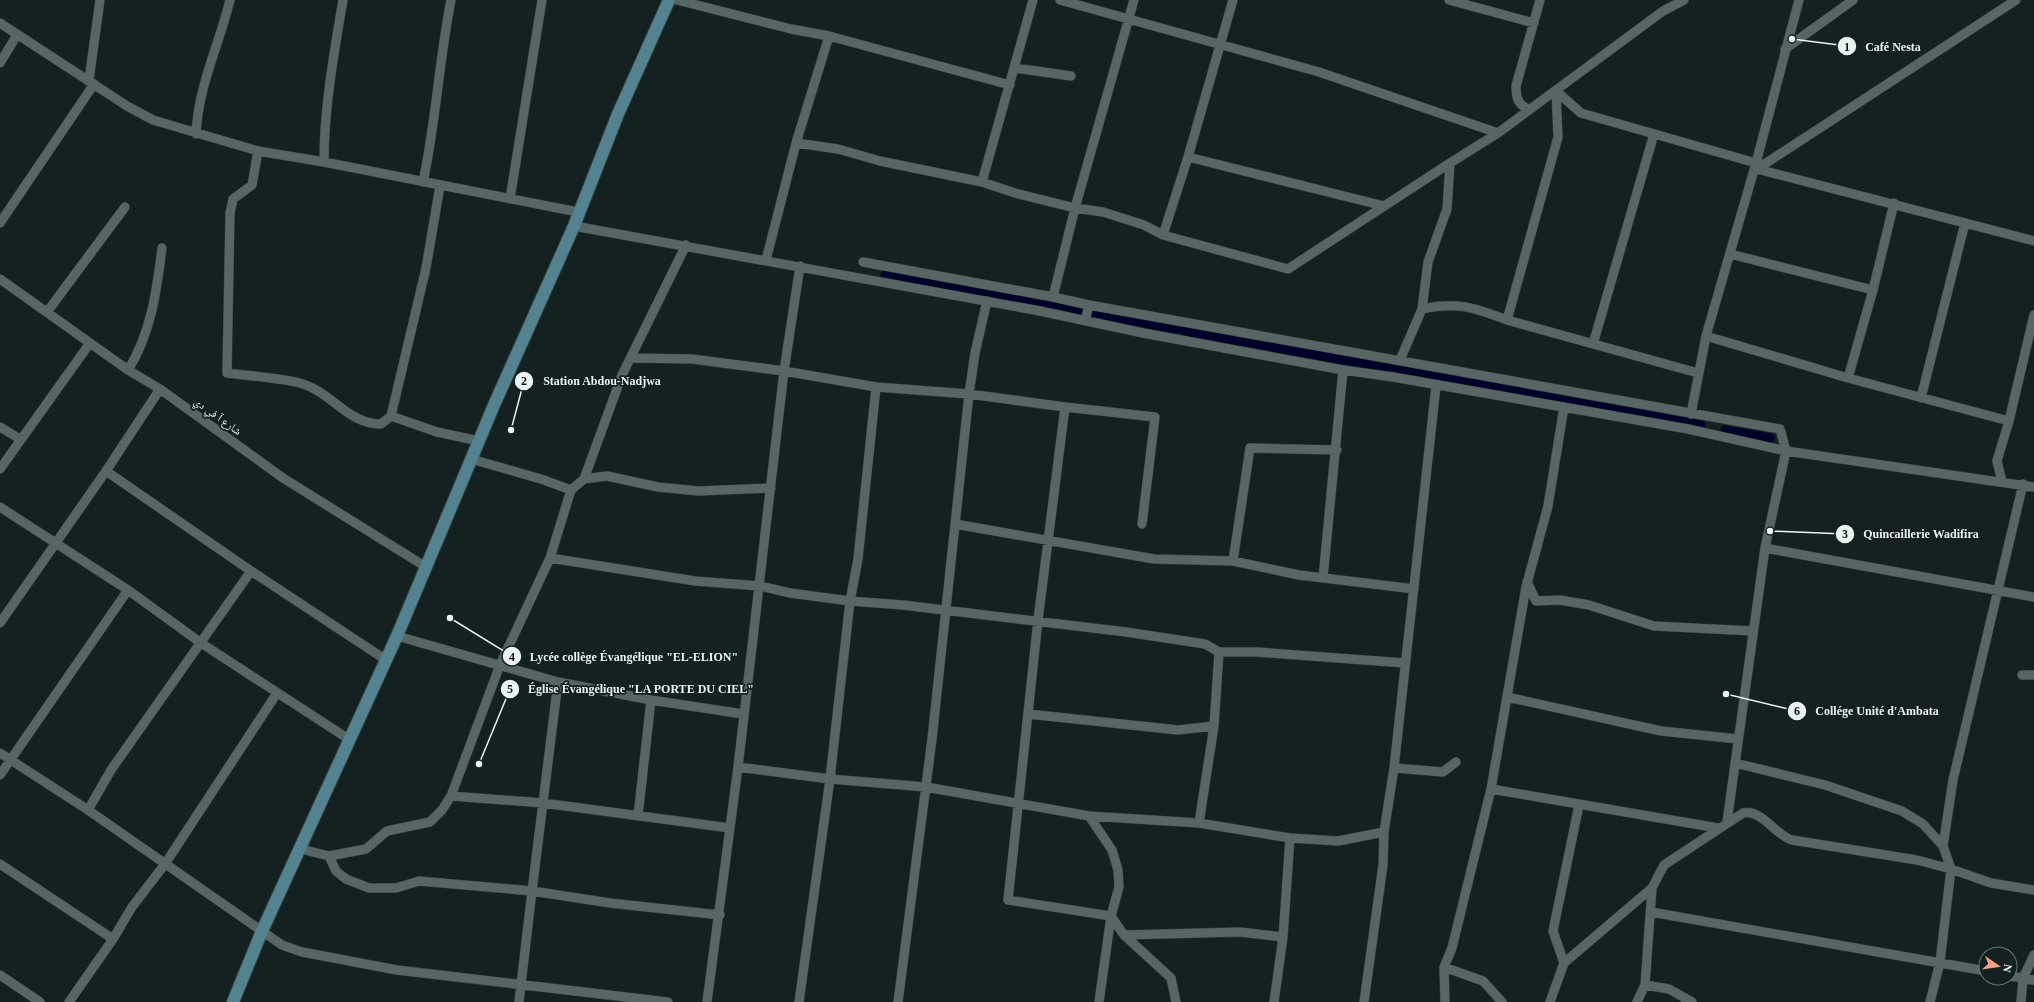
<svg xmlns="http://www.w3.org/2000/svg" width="2034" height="1002" font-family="'Times New Roman','Noto Naskh Arabic',serif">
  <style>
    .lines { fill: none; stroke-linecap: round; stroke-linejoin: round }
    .canal { stroke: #000028; stroke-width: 9 }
    .street-casing { stroke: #353e3e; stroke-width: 10 }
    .secondary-casing { stroke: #353e3e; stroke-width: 14 }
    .street { stroke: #576565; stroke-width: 9 }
    .secondary { stroke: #538291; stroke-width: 12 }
    .labels { text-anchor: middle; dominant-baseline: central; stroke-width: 3.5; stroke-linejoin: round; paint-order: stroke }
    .street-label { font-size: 11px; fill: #eaf2f2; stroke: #152121 }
    .leader { fill: none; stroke: #eaf2f2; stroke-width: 1.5 }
    .callout-dot { fill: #eaf2f2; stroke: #152121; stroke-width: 1.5 }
    .mark-label { font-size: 12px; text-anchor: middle; font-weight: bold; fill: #111 }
    .callout-label { font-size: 12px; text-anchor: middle; font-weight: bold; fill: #eaf2f2; stroke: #152121; stroke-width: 3.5; stroke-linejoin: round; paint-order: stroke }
  </style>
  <rect width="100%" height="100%" fill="#152121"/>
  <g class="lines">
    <!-- canal -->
    <path class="canal" d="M885 275 1081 311
      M1091 313 1177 329
      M1184 331 1701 425
      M1725 430 1770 438"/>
    <!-- street casing -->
    <g class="street-casing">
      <path id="street" d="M677 0 791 29 829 36 1010 85
        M1060 0 1319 72 1498 133
        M1449 0 1534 23
        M0 23 127 106 153 120 258 151 324 162 578 212
        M1785 49 1853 0
        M0 63 17 35
        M1015 68 1071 76
        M89 80 100 0
        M1556 91 1581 113 1756 163 1757 169 2034 241
        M1529 110C1518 104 1516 99 1516 86L1540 0
        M196 134C198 87 219 45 230 0
        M796 143 838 149 880 161 982 182 1015 193 1075 208 1103 212 1144 225 1163 235 1288 269 1450 163 1498 133 1663 11 1684 0
        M258 151 252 185 233 199 230 213 227 373C249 376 283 378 303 384 332 393 348 424 381 424L391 416 426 268 440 186
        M1188 157 1384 206
        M324 162C324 108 334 53 343 0
        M1757 169 2016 0
        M423 182C436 122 439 60 451 0
        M982 182 1033 0
        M510 199 542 0
        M0 223 94 84
        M574 226 1040 311 1143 333 1343 370 1393 377 1688 429 1786 451 2034 487
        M1163 235 1188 157 1233 0
        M1730 254 1873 290
        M766 260 796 143 829 36
        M863 262 1053 297
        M0 279 128 370 160 389 283 478 426 567
        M1089 305 1053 297 1075 208 1134 0
        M1422 309C1457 301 1475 308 1507 320L1698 373
        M47 312 125 207
        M1507 320 1558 137 1556 91
        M1085 321 1089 305C1320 346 1550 389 1780 429L1786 451 1765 548 1727 822
        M1706 336 1848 378 2009 421
        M1593 344 1654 134
        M631 358 692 359 784 371 876 387 969 394 1065 407 1155 417 1142 524
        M1400 360 1422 309 1428 262 1447 209 1450 163
        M128 370C151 334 157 289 162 248
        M1848 378 1873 290 1894 203
        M1921 398 1965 223
        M1065 407 1038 620 1008 900 1111 916 1124 935 1171 978 1176 1002
        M1691 414 1706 336 1756 163 1799 0
        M391 416 437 432 479 441
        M0 427 20 439
        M471 459 541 479 571 490
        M0 469 90 343
        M106 471 251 571 386 660
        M584 479 607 476 658 487 698 491 771 488
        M2002 482 1997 461 2009 421 2034 315
        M0 507 128 590 201 643 350 740
        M955 524 1154 559 1233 561 1299 575 1414 589
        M1765 548 2034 597
        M550 558 695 581 760 586 790 593 850 601 903 605 1126 632 1205 644 1219 652H1257L1405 663
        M1233 561 1250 448 1337 450
        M1323 578 1343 370
        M1527 582 1536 601 1560 600 1589 605 1654 626 1753 631
        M0 623 106 471 160 389
        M397 636 558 682 651 700 743 714
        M2022 675H2034
        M1507 697 1661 731 1738 739
        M1028 714 1178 730 1214 726
        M0 753 88 810 282 945 302 952 397 970 668 1002
        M1735 763 1825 785 1902 811 1923 824 1943 846
        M738 767 830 779 926 787 1089 816 1199 823 1290 838 1338 841 1384 832
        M1394 768 1443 772 1456 762
        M0 775 128 590
        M1491 789 1718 828
        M451 796 500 665 550 558 571 490 584 479 622 375 686 245
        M88 810 111 770 251 571
        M638 816 651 700
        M1089 816 1112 850 1118 870 1119 887 1111 916 1099 1002
        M1199 823 1214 726 1219 652
        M301 849 329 856 336 871 346 879 369 888H396L419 881 532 891 558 682
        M329 856 366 849 387 831 430 822 442 810 451 796 543 803 730 828
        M0 864 113 939
        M1651 912 1986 971
        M1124 935 1240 932 1283 937
        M1564 963 1553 931 1579 805
        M1444 967 1483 981 1502 1002
        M0 975 40 1002
        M2010 976 2034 980
        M1645 985 1669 989 1692 1002
        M69 1002 113 939 132 907 165 864 277 693
        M519 1002 532 891 610 903 720 915
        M707 1002 738 767 784 371 800 266
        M799 1002 830 779 850 601 858 559 876 387
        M898 1002 932 739 969 394 975 353 987 301
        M1274 1002 1283 937 1290 838
        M1364 1002 1383 865 1384 832 1394 768 1436 386
        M1445 1002 1444 967 1452 948 1491 789 1526 587 1548 506 1564 407
        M1550 1002 1564 963 1652 888
        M1637 1002 1645 985 1652 888 1664 865 1743 813C1762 809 1775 835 1792 840L1917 860 1951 869 1991 883 2034 890
        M1930 1002 1940 962 1951 869 1943 846 1953 780 2023 484
        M2021 1002 2023 978 2034 955"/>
    </g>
    <!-- secondary casing -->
    <g class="secondary-casing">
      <path id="secondary" d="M233 1002 262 931 397 636 494 405 574 226 618 114 669 0"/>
    </g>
    <!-- street -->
    <use href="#street" class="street"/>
    <!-- secondary -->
    <use href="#secondary" class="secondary"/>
  </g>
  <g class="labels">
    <!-- street labels -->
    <g class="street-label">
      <text transform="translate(218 416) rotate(36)">شارع آ في دي</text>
    </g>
  </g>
  <!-- callouts -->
  <path class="leader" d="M1792 39L1847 46M511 430L524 381M1770 531L1845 534M450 618L512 656M479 764L510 689M1726 694L1797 711"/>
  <g class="callout-dot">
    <circle cx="1792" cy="39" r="4"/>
    <circle cx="511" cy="430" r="4"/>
    <circle cx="1770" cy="531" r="4"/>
    <circle cx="450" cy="618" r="4"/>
    <circle cx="479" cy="764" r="4"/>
    <circle cx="1726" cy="694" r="4"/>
    <circle cx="1847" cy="46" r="10"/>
    <circle cx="524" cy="381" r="10"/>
    <circle cx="1845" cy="534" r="10"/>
    <circle cx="512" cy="656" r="10"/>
    <circle cx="510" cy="689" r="10"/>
    <circle cx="1797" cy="711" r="10"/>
  </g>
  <g class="mark-label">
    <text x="1847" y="51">1</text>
    <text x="524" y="385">2</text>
    <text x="1845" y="538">3</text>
    <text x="512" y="661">4</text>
    <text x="510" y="693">5</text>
    <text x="1797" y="715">6</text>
  </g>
  <g class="callout-label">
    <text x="1893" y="51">Café Nesta</text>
    <text x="602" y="385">Station Abdou-Nadjwa</text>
    <text x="1921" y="538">Quincaillerie Wadifira</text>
    <text x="634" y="661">Lycée collège Évangélique "EL-ELION"</text>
    <text x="641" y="693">Église Évangélique "LA PORTE DU CIEL"</text>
    <text x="1877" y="715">Collége Unité d'Ambata</text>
  </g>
  <!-- north arrow -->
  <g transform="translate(1998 966) rotate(103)"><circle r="19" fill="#152121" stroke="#6a7575"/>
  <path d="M0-3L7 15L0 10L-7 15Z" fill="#f49e87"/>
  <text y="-6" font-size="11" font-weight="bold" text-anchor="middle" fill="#eaf2f2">N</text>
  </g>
</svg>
